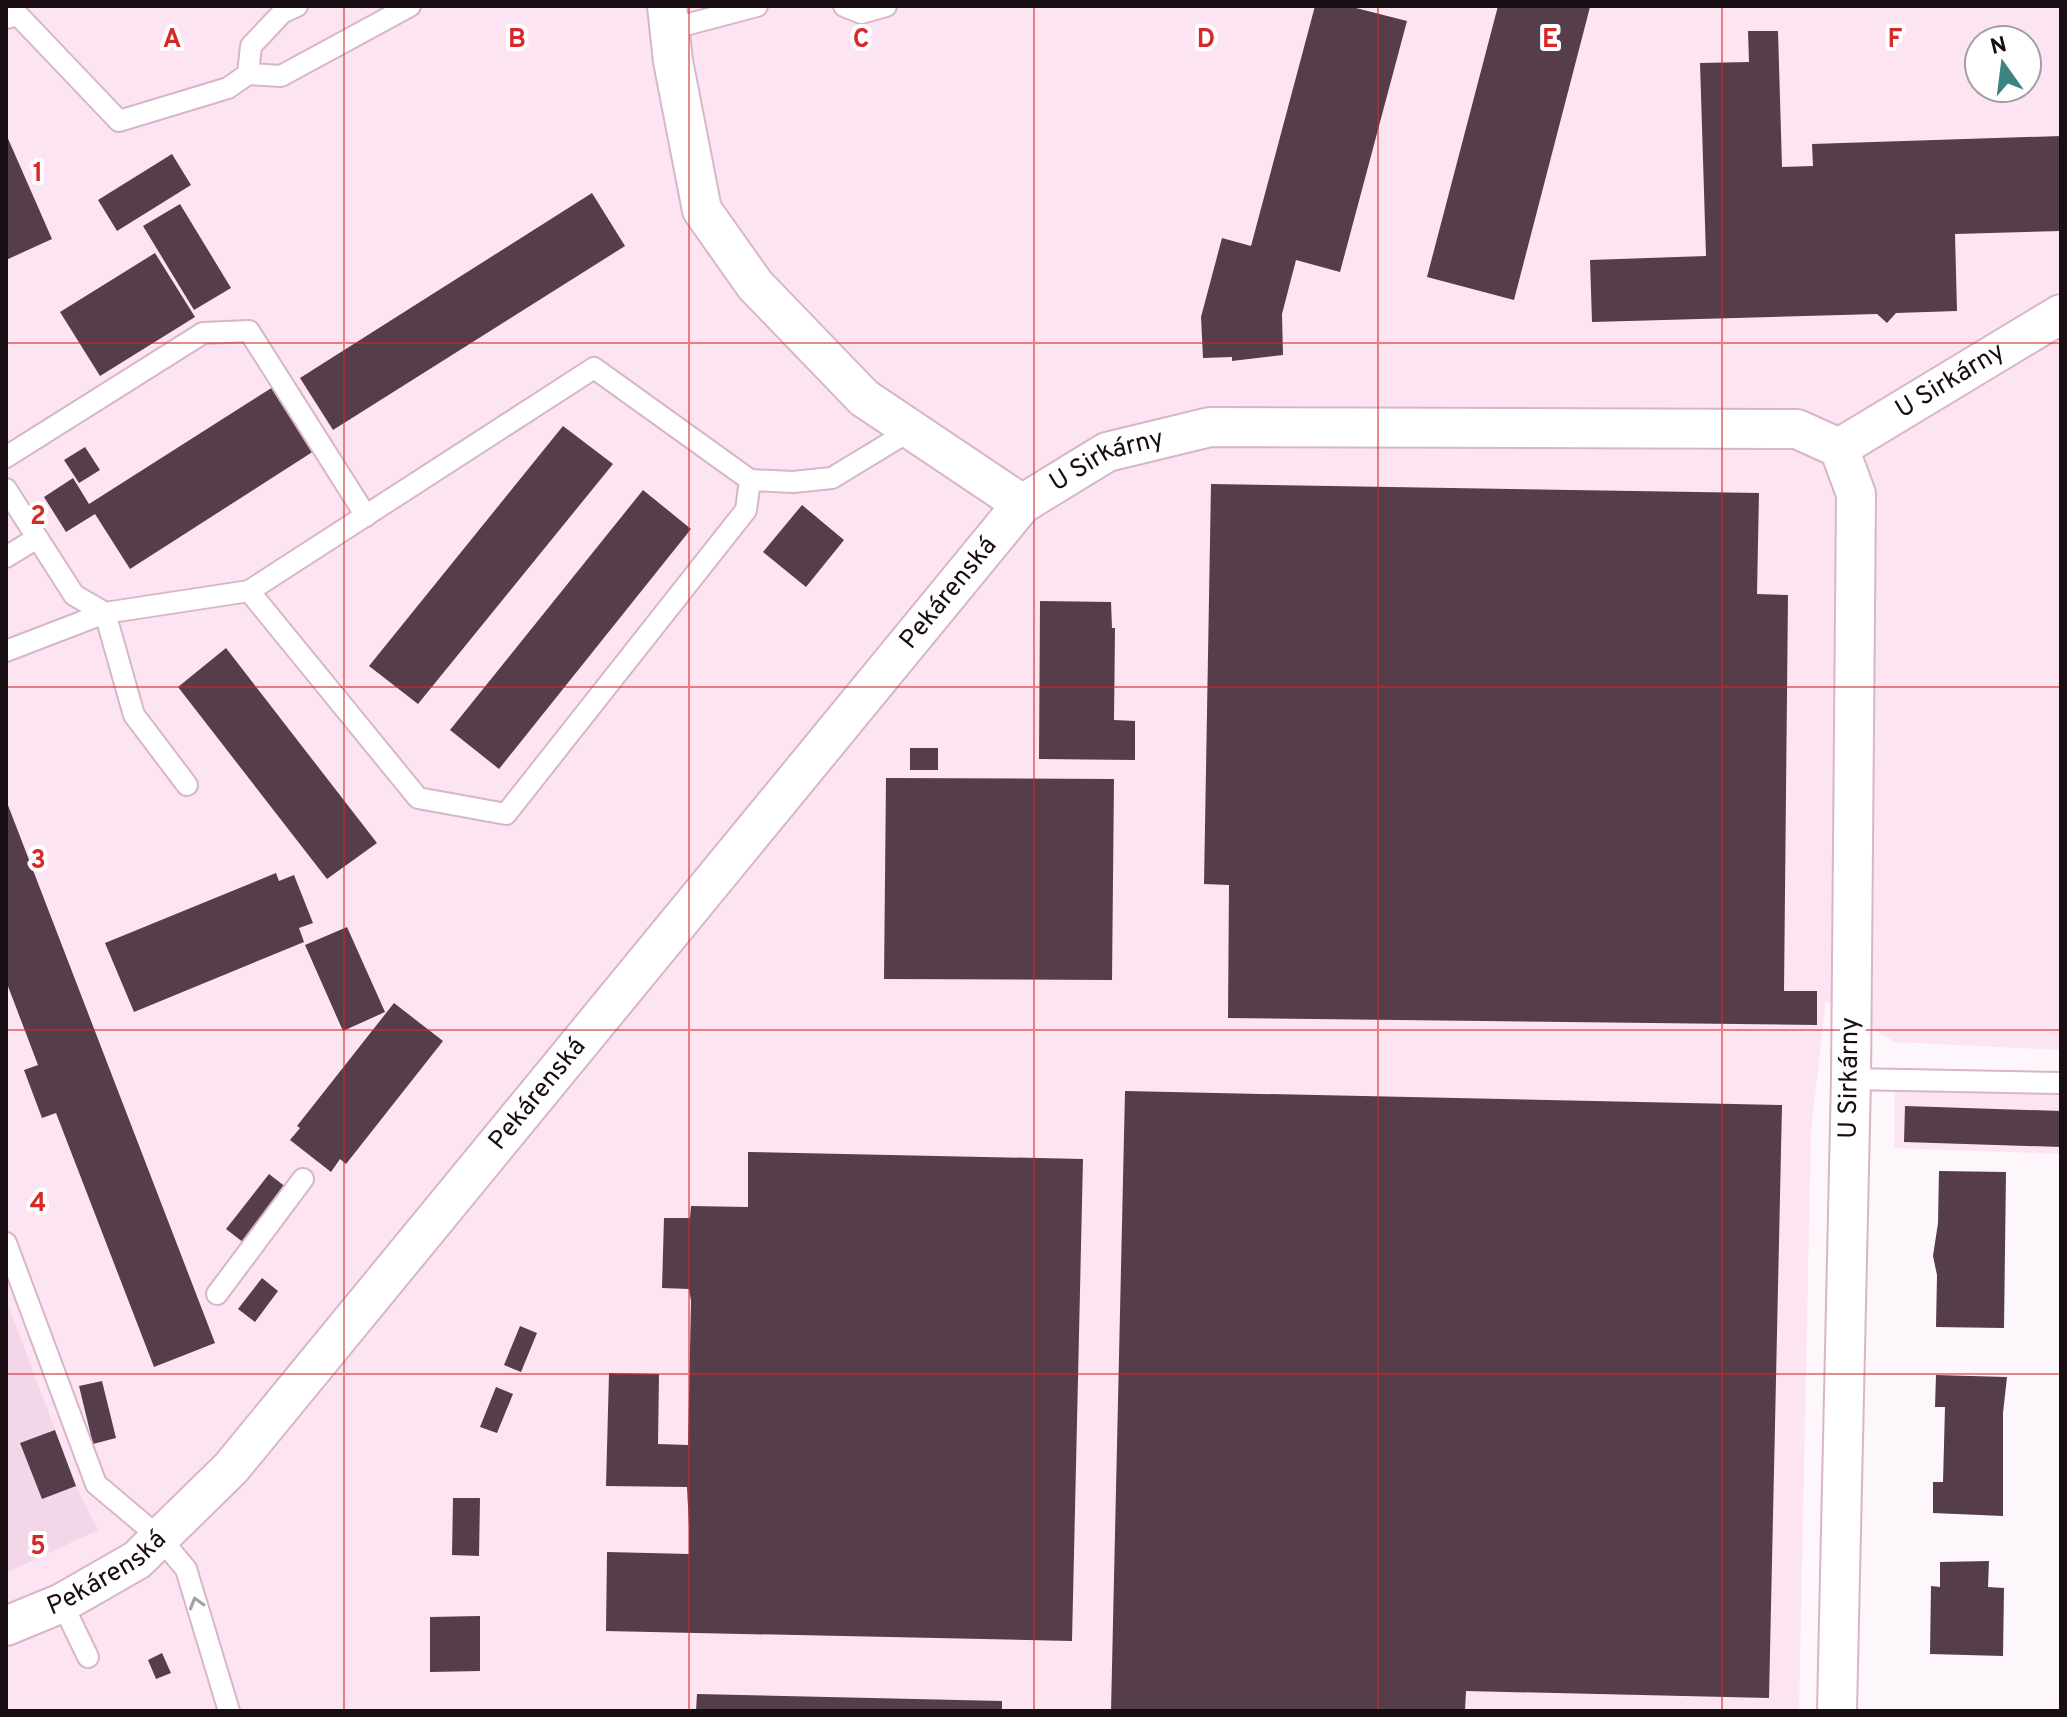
<svg xmlns="http://www.w3.org/2000/svg" width="2067" height="1717" font-family="Overpass,sans-serif">
  <style>
    .built { fill: #fde4f2; fill-rule: evenodd }
    .green { fill: #f3d6e7 }
    .building { fill: #553d4b }
    .lines { fill: none; stroke-linecap: round; stroke-linejoin: round }
    .service-casing { stroke: #d7b6c9; stroke-width: 24 }
    .minor-casing { stroke: #d7b6c9; stroke-width: 42 }
    .service { stroke: #fff; stroke-width: 20 }
    .minor { stroke: #fff; stroke-width: 38 }
    .oneway { stroke: #a39ea1 }
    .grid { fill: none; stroke: #d62828; stroke-width: 2; stroke-opacity: 0.55 }
    .labels { text-anchor: middle; dominant-baseline: central; stroke-width: 8; stroke-linejoin: round; paint-order: stroke }
    .street-label { font-size: 26px; fill: #180d13; stroke: #fff }
    .grid-label { font-size: 26px; text-anchor: middle; font-weight: bold; fill: #d62828; stroke: #fff; stroke-width: 8; stroke-linejoin: round; paint-order: stroke }
  </style>
  <rect width="100%" height="100%" fill="#fdf6fa"/>
  <!-- built -->
  <path class="built" d="M6 6H2061V1050L1895 1042 1826 1001 1811 1130 1799 1711H6ZM1979 40H2027V88H1979Z
    M1895 1090 2061 1093V1154L1894 1148Z"/>
  <!-- green -->
  <path class="green" d="M6 1299 55 1430 42 1499 76 1486 98 1530 6 1573Z"/>
  <!-- building -->
  <path class="building" d="M1315 6H1348L1407 21 1340 272 1296 260 1282 314 1283 355 1232 361V357L1203 358 1201 317 1222 238 1251 246Z
    M1498 6 1590 7 1514 300 1427 277Z
    M1748 31H1778L1782 167 1813 166 1812 144 2061 136V231L1955 234 1957 311 1896 313 1887 323 1877 314 1592 322 1590 260 1706 256 1700 63 1749 62Z
    M6 134 52 239 6 260Z
    M172 154 191 185 117 231 98 200Z
    M592 193 625 246 333 430 300 378Z
    M180 204 231 288 194 310 143 226Z
    M155 253 195 317 100 376 60 312Z
    M273 387 314 451 130 569 95 514 66 532 44 497 73 478 89 504Z
    M563 426 613 464 418 704 369 666Z
    M85 447 100 470 79 483 64 460Z
    M1211 484 1759 493 1757 594 1788 595 1784 991H1817V1025L1228 1018 1229 885 1204 884Z
    M643 490 691 529 499 769 450 730Z
    M802 505 844 540 806 587 763 552Z
    M1040 601 1111 602 1112 628H1115L1114 720 1135 721V760L1039 759Z
    M226 648 377 843 327 879 178 687Z
    M910 748H938V770H910Z
    M886 778 1114 779 1112 980 884 979Z
    M6 800 215 1343 154 1367 56 1113 42 1118 24 1070 38 1065 6 981Z
    M276 873 279 881 294 875 313 923 299 928 304 942 134 1012 105 943Z
    M347 927 385 1012 343 1031 305 945Z
    M394 1003 443 1041 346 1164 340 1159 331 1172 290 1140 300 1128 297 1126Z
    M1125 1091 1782 1105 1769 1698 1466 1691 1465 1711H1111Z
    M1905 1106 2061 1111V1147L1904 1142Z
    M748 1152 1083 1159 1072 1641 606 1631 607 1552 689 1554V1526L687 1487 606 1486 609 1373 659 1374 658 1444 688 1445 691 1301 689 1289 662 1288 664 1218H690L691 1206 748 1207Z
    M1939 1171 2006 1172 2004 1328 1936 1327 1937 1275 1933 1256 1938 1223Z
    M269 1174 300 1198 257 1253 226 1229Z
    M262 1278 278 1291 255 1322 238 1309Z
    M520 1326 537 1333 521 1372 504 1365Z
    M1936 1375 2007 1377 2003 1413V1516L1933 1513V1482H1943L1945 1407H1935Z
    M102 1381 116 1438 93 1444 79 1386Z
    M496 1387 513 1394 497 1433 480 1427Z
    M55 1430 76 1486 42 1499 20 1443Z
    M453 1498H480L479 1556 452 1555Z
    M1989 1561 1988 1587 2004 1588 2003 1656 1930 1654 1931 1586 1940 1587V1562Z
    M480 1616V1671L430 1672V1617Z
    M162 1653 171 1673 156 1679 148 1660Z
    M697 1694 1002 1701V1711H696Z"/>
  <g class="lines">
    <!-- service casing -->
    <g class="service-casing">
      <path id="service" d="M844 6 861 13 886 6
        M6 18 18 15 119 121 228 88 248 74 281 76 410 6
        M670 29 757 6
        M248 74 251 46 282 13 297 6
        M6 457 203 333 249 331 366 516
        M750 480 746 510 506 814 418 798 249 591 594 368 750 480 793 482 832 478 911 430
        M6 489 74 595 105 613 249 591
        M6 557 37 538
        M6 651 105 613 134 715 187 785
        M1851 1079 2061 1083
        M6 1243 96 1484 160 1538 186 1569 229 1711
        M217 1294 303 1179
        M62 1603 88 1657"/>
    </g>
    <!-- minor casing -->
    <g class="minor-casing">
      <g id="minor">
        <path d="M667 6 673 61 702 210 755 285 864 398 1022 504"/>
        <path id="s1" d="M1839 448 2061 314"/>
        <path id="s2" d="M6 1626 62 1603 137 1560 231 1468 1022 504 1107 452 1210 427 1797 429 1839 448 1856 494 1851 1079 1837 1711"/>
      </g>
    </g>
    <!-- service -->
    <use href="#service" class="service"/>
    <!-- minor -->
    <use href="#minor" class="minor"/>
  </g>
  <!-- one-way arrows -->
  <defs><path id="oneway-chevron" d="M-2-3.5L2.5 0L-2 3.5" fill="none" stroke-width="1.6" stroke-linecap="round" stroke-linejoin="round" transform="scale(2)"/></defs>
  <use class="oneway" href="#oneway-chevron" transform="translate(196 1603) rotate(-107)"/>
  <!-- grid -->
  <path class="grid" d="M344 6V1711M689 6V1711M1034 6V1711M1378 6V1711M1722 6V1711M6 343H2061M6 687H2061M6 1030H2061M6 1374H2061"/>
  <g class="labels">
    <!-- street labels -->
    <g class="street-label">
      <text stroke="none"><textPath href="#s1" startOffset="130">U Sirkárny</textPath></text>
      <text stroke="none"><textPath href="#s2" startOffset="1622">U Sirkárny</textPath></text>
      <text stroke="none"><textPath href="#s2" startOffset="1410">Pekárenská</textPath></text>
      <text transform="translate(1850 1078) rotate(-89)">U Sirkárny</text>
      <text stroke="none"><textPath href="#s2" startOffset="762">Pekárenská</textPath></text>
      <text stroke="none"><textPath href="#s2" startOffset="114">Pekárenská</textPath></text>
    </g>
  </g>
  <g class="grid-label">
    <text x="172" y="47">A</text>
    <text x="517" y="47">B</text>
    <text x="861" y="47">C</text>
    <text x="1206" y="47">D</text>
    <text x="1550" y="47">E</text>
    <text x="1895" y="47">F</text>
    <text x="38" y="181">1</text>
    <text x="38" y="524">2</text>
    <text x="38" y="868">3</text>
    <text x="38" y="1211">4</text>
    <text x="38" y="1554">5</text>
  </g>
  <!-- border -->
  <rect width="2067" height="1717" fill="none" stroke="#180d13" stroke-width="16"/>
  <!-- north arrow -->
  <g transform="translate(2003 64) rotate(346)"><circle r="38" fill="#ffffff" stroke="#a39ea1" stroke-width="2"/>
  <path d="M0-6L14 30L0 20L-14 30Z" fill="#3c8482"/>
  <text y="-12" font-size="22" font-weight="bold" text-anchor="middle" fill="#180d13">N</text>
  </g>
</svg>
